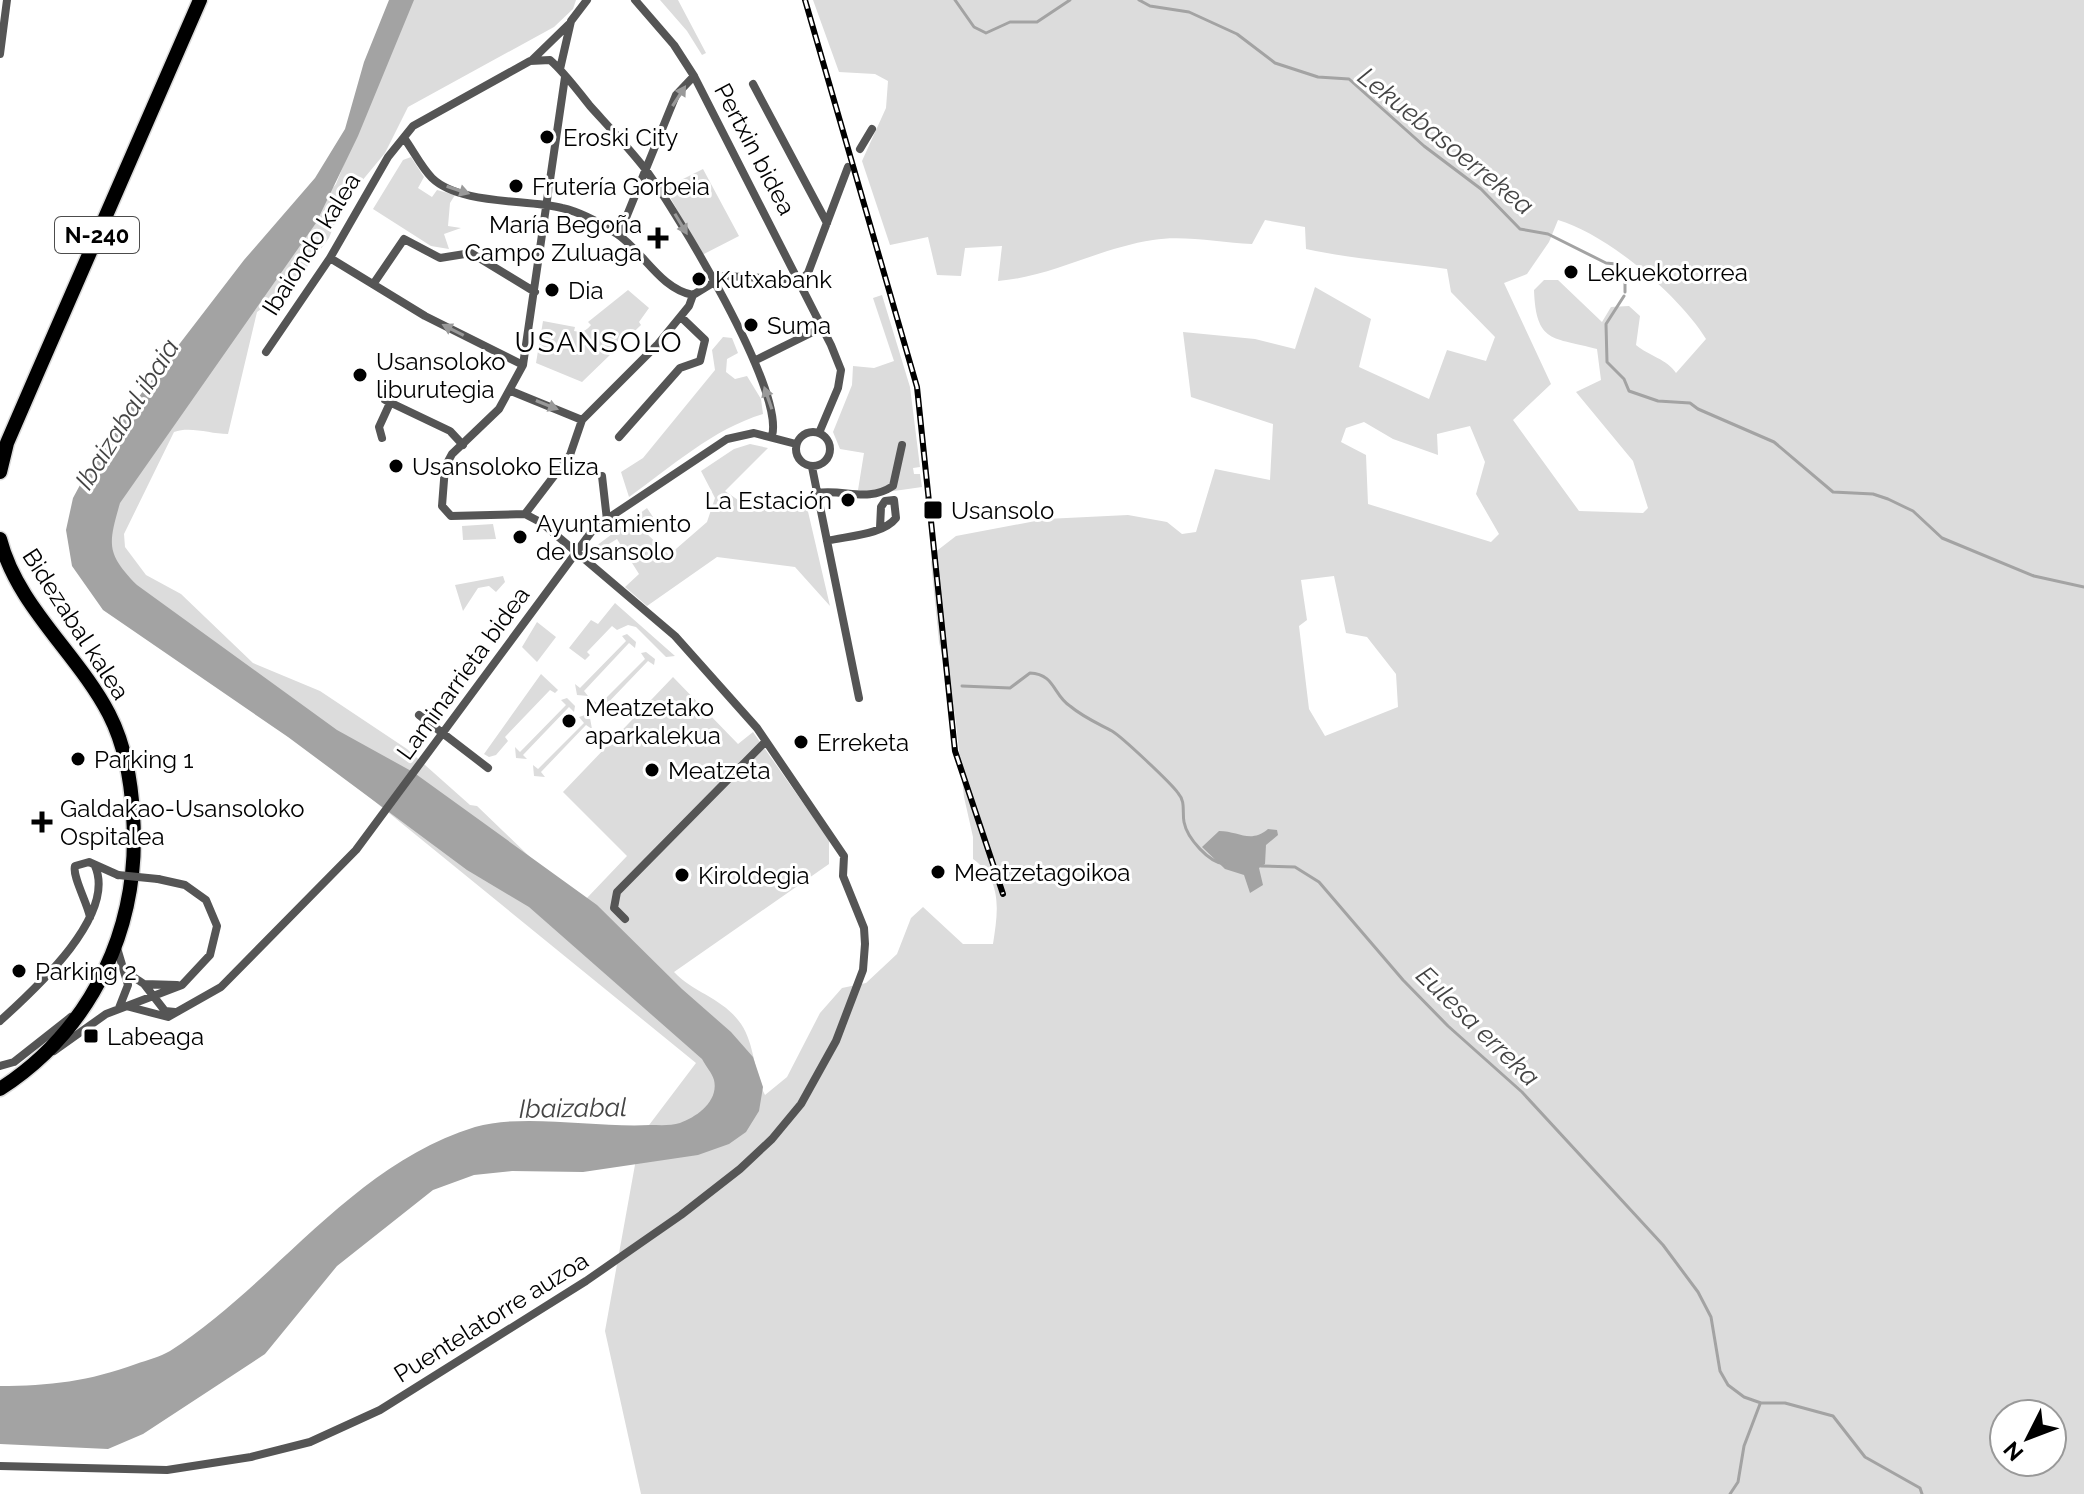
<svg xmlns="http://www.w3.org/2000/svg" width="2084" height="1494" font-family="Raleway,sans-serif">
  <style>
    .green { fill: #dcdcdc; fill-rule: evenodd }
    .water { fill: #a3a3a3 }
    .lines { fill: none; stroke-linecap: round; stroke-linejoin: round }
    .stream { stroke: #a3a3a3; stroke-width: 3 }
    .highway-casing { stroke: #dbdbdb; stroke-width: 17 }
    .street { stroke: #555; stroke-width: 8 }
    .highway { stroke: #000; stroke-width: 14 }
    .rail-casing { stroke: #000; stroke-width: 6 }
    .rail { stroke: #fff; stroke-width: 3; stroke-dasharray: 9; stroke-linecap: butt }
    .street-bridge { stroke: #555; stroke-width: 8 }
    .oneway { fill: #999 }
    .poi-dot { fill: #000; stroke: #fff; stroke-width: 3 }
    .labels { text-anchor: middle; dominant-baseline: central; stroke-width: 6; stroke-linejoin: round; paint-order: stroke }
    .shield { fill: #fff; stroke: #4c4c4c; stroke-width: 2 }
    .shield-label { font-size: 22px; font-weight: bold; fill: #000 }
    .poi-label { font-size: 24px; fill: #000; stroke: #fff; text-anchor: start }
    .street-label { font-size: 24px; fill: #000; stroke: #fff }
    .water-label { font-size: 26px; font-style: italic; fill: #444; stroke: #fff }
    .quarter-label { font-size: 28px; letter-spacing: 2px; fill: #000; stroke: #fff }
  </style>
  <rect width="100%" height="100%" fill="#fff"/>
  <!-- green -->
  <path class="green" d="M410 0H576L573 9 554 27 408 107 385 153 342 205 329 238 292 287 257 312 228 434C210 434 191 426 174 432L124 534 125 547 146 575 181 594 253 663 320 691 407 749 470 805 477 806 530 857 586 899 627 856 563 792 673 677 738 744 753 732 829 840V864L674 972C693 992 721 998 738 1020 755 1040 753 1072 765 1095L787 1077 820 1013 842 988 866 983 897 954 911 918 923 907 963 944H993C998 911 1003 881 973 859V837L964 797 955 715 939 642 931 562 934 553 956 536 1046 519 1128 515 1167 522 1182 534 1196 532 1215 469 1270 480 1273 424 1191 397 1183 332 1255 339 1295 349 1315 287 1371 319 1359 367 1429 399 1447 350 1486 361 1495 337 1451 292 1447 269C1400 262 1352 259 1306 249L1305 227 1265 220 1252 244C1221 243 1184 235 1153 240 1099 248 1051 277 998 281L1002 246 965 248 961 276 937 275 928 237 890 245 862 161 886 108 888 81 875 74 839 72 813 0H2084V1494H641L605 1331 640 1137 696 1063 255 704 78 569 152 401 336 184ZM1558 220C1607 234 1680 296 1706 339L1676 373C1667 359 1649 356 1636 345L1640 316 1629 306 1611 307 1602 322 1558 280H1544L1534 290C1536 344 1553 337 1597 349L1601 380 1576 392 1633 461 1648 508 1643 513 1579 511 1513 420 1551 384 1504 283 1527 274 1549 242ZM1364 422 1393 439 1438 455 1437 434 1470 426 1485 462 1476 494 1499 534 1491 542 1368 504 1366 455 1341 442 1346 428ZM1334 576 1346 633 1367 637 1396 674 1398 707 1325 736 1309 709 1299 626 1307 620 1301 580ZM2004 1414H2052V1462H2004Z
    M660 0H678L706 53 702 55 687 31Z
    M411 157 424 177 418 188 432 197 437 190 455 195 450 203 448 226 461 228 444 234 449 249 431 246 373 209 403 160Z
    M703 169 739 236 702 255 665 188 669 189 671 185Z
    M628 290 649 308 639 322 641 325 582 382 536 363 543 321 575 327 574 331C582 333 586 331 591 325L588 322Z
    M882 295 910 387 920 467 913 468 914 474H920L922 487 873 494 858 490 864 453 840 449 833 432 852 385 853 366 874 368 894 361 873 298Z
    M723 337 732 338 738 353 727 359 726 372 735 379 747 376 761 399 763 414C713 429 671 467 629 497L621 472 643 458 715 370 712 350Z
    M750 444 768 448 725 491 751 509 755 505 757 509 806 503 830 606 795 567 717 557 647 606 625 587 639 574 617 539 596 552 592 549 647 508 653 517 644 531 669 555 707 522 715 498 701 471 734 449Z
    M493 524 496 539 463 540 462 526Z
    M503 576 505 582 496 592 489 586 478 588 463 611 455 585Z
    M615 603 675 656 666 657 636 627 628 625 617 630 612 626 587 652 590 655 585 660 569 648 591 620 598 624Z
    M537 622 556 637 537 662 522 647Z
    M627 634 636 642 635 648 629 643 584 691 588 696 577 695 575 684 580 688 626 641 622 636Z
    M646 652 655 659 654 665 648 661 603 708 607 713 596 712 594 701 599 705 645 659 641 653Z
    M541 674 558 690 555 693 550 690 505 737 508 741 496 755 489 757 484 754Z
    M567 698 575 706 574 712 569 707 523 755 527 759 516 758 515 747 520 752 566 705 561 700Z
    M585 715 590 718 592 729 586 725 541 772 545 777 534 776 533 765 538 769 584 723 579 717Z"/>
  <!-- water -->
  <path class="water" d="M389 0H414L358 136 316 223 120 503C108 545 106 553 137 585L337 730 413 772 597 905 682 989 731 1032 753 1057 763 1087 759 1111 746 1132 729 1144 698 1155 583 1172 512 1171 474 1175 433 1190 337 1266 265 1354 143 1434 108 1449 0 1444V1386C49 1386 90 1381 136 1364 147 1360 160 1357 170 1351 276 1283 350 1166 475 1127 523 1113 597 1128 650 1125 659 1125 671 1126 680 1123 697 1117 719 1101 714 1080 712 1073 705 1065 702 1059L529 907 467 870 288 737 103 610 72 566 66 530 73 498 101 446 244 260 315 178 345 129 364 62Z
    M1268 829 1277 830 1278 835 1266 845 1265 864 1259 868 1263 885 1250 893 1244 875 1225 869 1202 847 1219 831C1239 831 1250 844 1268 829Z"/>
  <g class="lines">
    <!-- stream -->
    <path class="stream" d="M955 0 974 27 986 33 1010 22H1037L1070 0
      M1139 0 1150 6 1189 12 1237 34 1275 63 1318 77 1349 79 1424 146 1481 189 1520 229 1548 234 1606 263 1616 264 1625 277V292
      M1624 296 1606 324 1607 362 1624 379 1629 391 1658 401 1690 403 1698 409 1774 442 1833 492 1873 494 1888 499 1913 511 1942 538 2034 576 2084 587
      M962 686 1010 688 1030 673C1055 674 1053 695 1070 706 1083 717 1097 723 1112 731 1122 737 1171 783 1178 793 1186 802 1182 812 1184 822 1187 838 1209 863 1225 864
      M1261 866 1295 867 1319 882 1403 980 1448 1026 1522 1092 1663 1245 1698 1292 1711 1317 1720 1371 1728 1385 1744 1397 1761 1403H1785L1833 1416 1865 1457 1920 1488 1922 1494
      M1730 1494 1738 1482 1744 1446 1760 1404"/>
    <!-- highway casing -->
    <g class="highway-casing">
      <path id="highway" d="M0 472 7 443 36 376 200 0
        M0 539C17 606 78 654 109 714 125 745 131 780 133 814 141 925 94 1028 0 1089"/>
    </g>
    <!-- street -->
    <path class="street" d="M635 0 674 45 694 76 831 345 841 370 838 388 819 433
      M0 54 7 0
      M532 60 568 25
      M560 69 571 21 587 0
      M753 84 827 223
      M404 138C413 150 421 167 432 178 460 205 526 199 562 208 580 212 602 224 617 234 643 251 660 289 693 295L724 276 801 280 808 273 848 167
      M860 149 872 129
      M619 235 676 95 694 76
      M330 258 425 316 523 365
      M374 283 404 239 440 258 471 253 535 292
      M266 352 330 258 388 157 413 126 530 61 550 60C565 73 577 90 590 106 609 127 629 148 646 170 677 213 785 390 772 436
      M754 361 823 327
      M511 391 582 420
      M385 400 450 431 463 445
      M796 449a17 17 0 1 1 34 0a17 17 0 1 1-34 0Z
      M619 437 680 368 700 361 705 340 681 317
      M382 438 379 427 390 403
      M812 467 859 698
      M602 476 607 520
      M817 493C846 489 867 503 893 486L902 445
      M525 514 570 455 582 420 658 344 689 306 693 295
      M827 541C847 536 883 535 896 518L894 500 885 501 881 507 880 528
      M419 715 488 768
      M90 917C87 902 72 876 75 866L89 862 118 875
      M625 919 614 908 617 892 766 741
      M117 948 128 985 119 1008
      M126 972 144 984 177 985
      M144 984 165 1011 175 1012
      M126 1006 168 1017 221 987 356 850 595 527 727 439 754 433 796 444
      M0 1021C34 990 117 916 95 866
      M54 1051 106 1014 182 985 210 955 217 926 206 900 185 885 158 879
      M0 1066 14 1062 71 1017
      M0 1466 167 1470 251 1457 310 1442 380 1410 586 1281 681 1215 740 1169 772 1139 801 1104 836 1041 863 970 865 944 864 928 843 876 844 856 757 728 675 636 542 523 525 514 451 516 442 506 445 467 452 454 499 409 523 365 565 77"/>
    <!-- highway -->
    <use href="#highway" class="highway"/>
    <!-- rail casing -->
    <g class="rail-casing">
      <path id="rail" d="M805 0 917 387 955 751 1003 894"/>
    </g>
    <!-- rail -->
    <use href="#rail" class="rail"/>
    <!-- street-bridge -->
    <path class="street-bridge" d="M118 875 158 879"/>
  </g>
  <!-- one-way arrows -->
  <defs><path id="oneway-solid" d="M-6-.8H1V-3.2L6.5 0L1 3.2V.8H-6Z" transform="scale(2)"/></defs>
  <g class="oneway">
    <use href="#oneway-solid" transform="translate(679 96) rotate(-57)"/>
    <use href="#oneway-solid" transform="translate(458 190) rotate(18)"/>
    <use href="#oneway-solid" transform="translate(681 224) rotate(59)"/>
    <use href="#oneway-solid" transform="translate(453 330) rotate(-153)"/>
    <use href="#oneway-solid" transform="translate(768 398) rotate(-109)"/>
    <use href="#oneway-solid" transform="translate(547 405) rotate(22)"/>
  </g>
  <!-- markers -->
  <g class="poi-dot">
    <circle cx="547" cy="137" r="8"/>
    <circle cx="516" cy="186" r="8"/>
    <path d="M654 226h8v8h8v8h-8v8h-8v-8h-8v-8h8z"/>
    <circle cx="1571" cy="272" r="8"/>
    <circle cx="699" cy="279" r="8"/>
    <circle cx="552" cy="290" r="8"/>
    <circle cx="751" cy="325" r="8"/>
    <circle cx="360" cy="375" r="8"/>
    <circle cx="396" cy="466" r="8"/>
    <circle cx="848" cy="500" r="8"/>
    <rect x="923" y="500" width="20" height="20" rx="4"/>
    <circle cx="520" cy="537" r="8"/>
    <circle cx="569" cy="721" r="8"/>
    <circle cx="801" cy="742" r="8"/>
    <circle cx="78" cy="759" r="8"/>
    <circle cx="652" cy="770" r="8"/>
    <path d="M38 810h8v8h8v8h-8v8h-8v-8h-8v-8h8z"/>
    <circle cx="938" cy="872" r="8"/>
    <circle cx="682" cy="875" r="8"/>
    <circle cx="19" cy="971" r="8"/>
    <rect x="83" y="1028" width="16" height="16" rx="4"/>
  </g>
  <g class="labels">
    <!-- shield labels -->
    <rect class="shield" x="55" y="217" width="84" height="36" rx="6"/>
    <g class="shield-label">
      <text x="97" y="235">N-240</text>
    </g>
    <!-- poi labels -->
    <g class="poi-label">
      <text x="563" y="137">Eroski City</text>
      <text x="532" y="186">Frutería Gorbeia</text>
      <text x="642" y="224" text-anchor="end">María Begoña<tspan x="642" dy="28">Campo Zuluaga</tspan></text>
      <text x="1587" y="272">Lekuekotorrea</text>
      <text x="715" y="279">Kutxabank</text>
      <text x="568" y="290">Dia</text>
      <text x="767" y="325">Suma</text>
      <text x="376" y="361">Usansoloko<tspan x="376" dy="28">liburutegia</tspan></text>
      <text x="412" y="466">Usansoloko Eliza</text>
      <text x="832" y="500" text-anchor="end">La Estación</text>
      <text x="951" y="510">Usansolo</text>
      <text x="536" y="523">Ayuntamiento<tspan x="536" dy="28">de Usansolo</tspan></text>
      <text x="585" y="707">Meatzetako<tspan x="585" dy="28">aparkalekua</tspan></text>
      <text x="817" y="742">Erreketa</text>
      <text x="94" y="759">Parking 1</text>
      <text x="668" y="770">Meatzeta</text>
      <text x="60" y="808">Galdakao-Usansoloko<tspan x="60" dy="28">Ospitalea</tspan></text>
      <text x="954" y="872">Meatzetagoikoa</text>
      <text x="698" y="875">Kiroldegia</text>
      <text x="35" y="971">Parking 2</text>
      <text x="107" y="1036">Labeaga</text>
    </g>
    <!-- street labels -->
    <g class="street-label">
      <text transform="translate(755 149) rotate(62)">Pertxin bidea</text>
      <text transform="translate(311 244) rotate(-58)">Ibaiondo kalea</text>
      <text transform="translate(76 624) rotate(57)">Bidezabal kalea</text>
      <text transform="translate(463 673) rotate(-54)">Laminarrieta bidea</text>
      <text transform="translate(491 1317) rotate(-32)">Puentelatorre auzoa</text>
    </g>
    <!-- water labels -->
    <g class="water-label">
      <text transform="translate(1446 141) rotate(39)">Lekuebasoerrekea</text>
      <text transform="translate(127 414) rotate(-58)">Ibaizabal ibaia</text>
      <text transform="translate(1478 1026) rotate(44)">Eulesa erreka</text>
      <text transform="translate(573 1108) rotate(-1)">Ibaizabal</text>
    </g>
    <!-- quarter labels -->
    <g class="quarter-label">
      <text x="599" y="342">USANSOLO</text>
    </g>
  </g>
  <!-- north arrow -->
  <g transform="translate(2028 1438) rotate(228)"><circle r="38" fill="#ffffff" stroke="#999999" stroke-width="2"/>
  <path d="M0-6L14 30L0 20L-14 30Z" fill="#000000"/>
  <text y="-12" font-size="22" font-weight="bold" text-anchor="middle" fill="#000000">N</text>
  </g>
</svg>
